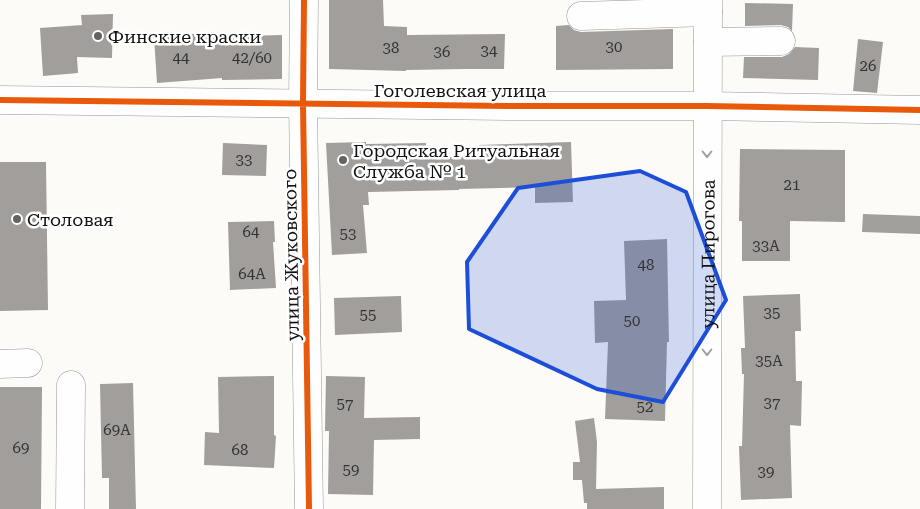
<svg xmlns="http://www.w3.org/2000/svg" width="920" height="509" font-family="'Roboto Serif',serif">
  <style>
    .building { fill: #a19e9c }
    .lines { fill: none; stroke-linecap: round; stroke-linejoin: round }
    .minor-casing { stroke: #979695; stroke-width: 29 }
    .minor { stroke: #fffefe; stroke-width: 28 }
    .cycleway-casing { stroke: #fff; stroke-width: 9 }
    .cycleway { stroke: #e8590c; stroke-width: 6 }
    .oneway { stroke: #a09f9f }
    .marked { fill: #1d4ed8; fill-opacity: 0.2; stroke: #1d4ed8; stroke-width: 4; stroke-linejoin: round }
    .poi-dot { fill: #646362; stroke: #fff; stroke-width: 2 }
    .labels { text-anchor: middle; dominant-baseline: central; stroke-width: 5; stroke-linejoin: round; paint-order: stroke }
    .number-label { font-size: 15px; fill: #353434 }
    .poi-label { font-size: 18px; fill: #111; stroke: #fff; text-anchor: start }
    .street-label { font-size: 18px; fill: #111; stroke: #fff }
  </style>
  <rect width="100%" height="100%" fill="#fdfbf7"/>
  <!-- building -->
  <path class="building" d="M329 0H383L384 26 407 27V35L505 34 504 69H466L406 70V71L329 69Z
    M745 3 793 4 792 31 788 27 781 25 745 26Z
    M113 14 112 58 77 57 78 73 43 76 40 28 82 25 81 15Z
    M569 25 574 30 581 32 673 29V69L556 70V26Z
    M206 33V37L282 35V79L222 80V78L157 83 154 37Z
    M858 39 883 42 877 93 853 91Z
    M795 47 819 48 818 80 743 78 744 57H782L789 54Z
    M366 142V144L426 143V157H480L479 145 571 142 573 202 535 203V187L459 189V190L368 192 369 205H363L367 253 332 255 326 143Z
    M223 143 267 145 266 176 222 175Z
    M740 149 845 150V222L790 221V261H742V221H739Z
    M0 162H46L48 310 0 311Z
    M863 214 920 216V234L862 232Z
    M274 221 275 242H273L276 288 230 290 228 222Z
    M667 239 669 342H667L665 421 605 419 608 342 595 343 594 301 626 300 624 241Z
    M800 294 801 331H795L796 381H802L801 426 790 425 792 498 741 500 739 446H742L744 374H742L741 348H745L743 296Z
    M401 296 402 332 335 335 334 298Z
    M274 376V435L276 436 274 468 204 465 205 432 219 433 218 377Z
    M326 376 365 377 364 418 420 417V439L374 440 373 495 328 494 329 431H325Z
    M133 383 136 509H109V478H102L100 384Z
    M0 387H42L41 509H0Z
    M594 418 597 442 596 489 664 487V509H587V503H584L582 480H573V462H580L575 421Z"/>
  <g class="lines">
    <!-- minor casing -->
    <g class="minor-casing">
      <g id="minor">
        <path d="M304 0 303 103 309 509"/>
        <path d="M581 16 708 12"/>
        <path d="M708 42 781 41"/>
        <path d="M0 100 508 106H707L920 110"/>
        <path d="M0 364 28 363"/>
        <path d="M70 509 71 385"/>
        <path id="s1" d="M707 509 708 0"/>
      </g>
    </g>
    <!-- minor -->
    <use href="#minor" class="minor"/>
    <!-- cycleway casing -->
    <g class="cycleway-casing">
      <path id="cycleway" d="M304 0 303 103 309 509
        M0 100 508 106H707L920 110"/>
    </g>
    <!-- cycleway -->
    <use href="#cycleway" class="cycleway"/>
  </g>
  <!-- one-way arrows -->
  <defs><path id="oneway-chevron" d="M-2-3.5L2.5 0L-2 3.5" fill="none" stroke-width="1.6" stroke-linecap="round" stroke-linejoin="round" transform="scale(1.25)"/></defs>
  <g class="oneway">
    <use href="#oneway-chevron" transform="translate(707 154) rotate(90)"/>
    <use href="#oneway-chevron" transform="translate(707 352) rotate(90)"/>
  </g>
  <!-- marked area -->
  <path class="marked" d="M640 171 686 192 726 300 663 402 597 389 469 329 467 262 518 188Z"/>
  <!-- markers -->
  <g class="poi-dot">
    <circle cx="98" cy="36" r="5"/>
    <circle cx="343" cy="160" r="5"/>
    <circle cx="17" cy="219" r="5"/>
  </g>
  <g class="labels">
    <!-- number labels -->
    <g class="number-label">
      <text x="614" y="47">30</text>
      <text x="391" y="48">38</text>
      <text x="489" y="51">34</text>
      <text x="442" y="52">36</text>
      <text x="181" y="58">44</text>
      <text x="252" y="58">42/60</text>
      <text x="868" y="66">26</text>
      <text x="244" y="160">33</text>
      <text x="792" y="185">21</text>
      <text x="251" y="232">64</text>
      <text x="348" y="234">53</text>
      <text x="766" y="246">33А</text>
      <text x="646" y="265">48</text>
      <text x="252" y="274">64А</text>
      <text x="772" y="313">35</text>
      <text x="368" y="315">55</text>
      <text x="632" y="321">50</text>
      <text x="769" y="361">35А</text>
      <text x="772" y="403">37</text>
      <text x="345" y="404">57</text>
      <text x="645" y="407">52</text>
      <text x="117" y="430">69А</text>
      <text x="21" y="448">69</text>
      <text x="240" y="450">68</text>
      <text x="351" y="470">59</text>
      <text x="766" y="472">39</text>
    </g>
    <!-- poi labels -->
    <g class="poi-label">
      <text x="108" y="36">Финские краски</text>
      <text x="353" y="150">Городская Ритуальная<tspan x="353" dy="21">Служба № 1</tspan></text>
      <text x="27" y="219">Столовая</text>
    </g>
    <!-- street labels -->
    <g class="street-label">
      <text x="460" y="90">Гоголевская улица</text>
      <text stroke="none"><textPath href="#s1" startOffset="255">улица Пирогова</textPath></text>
      <text transform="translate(291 255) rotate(-91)">улица Жуковского</text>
    </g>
  </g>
</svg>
